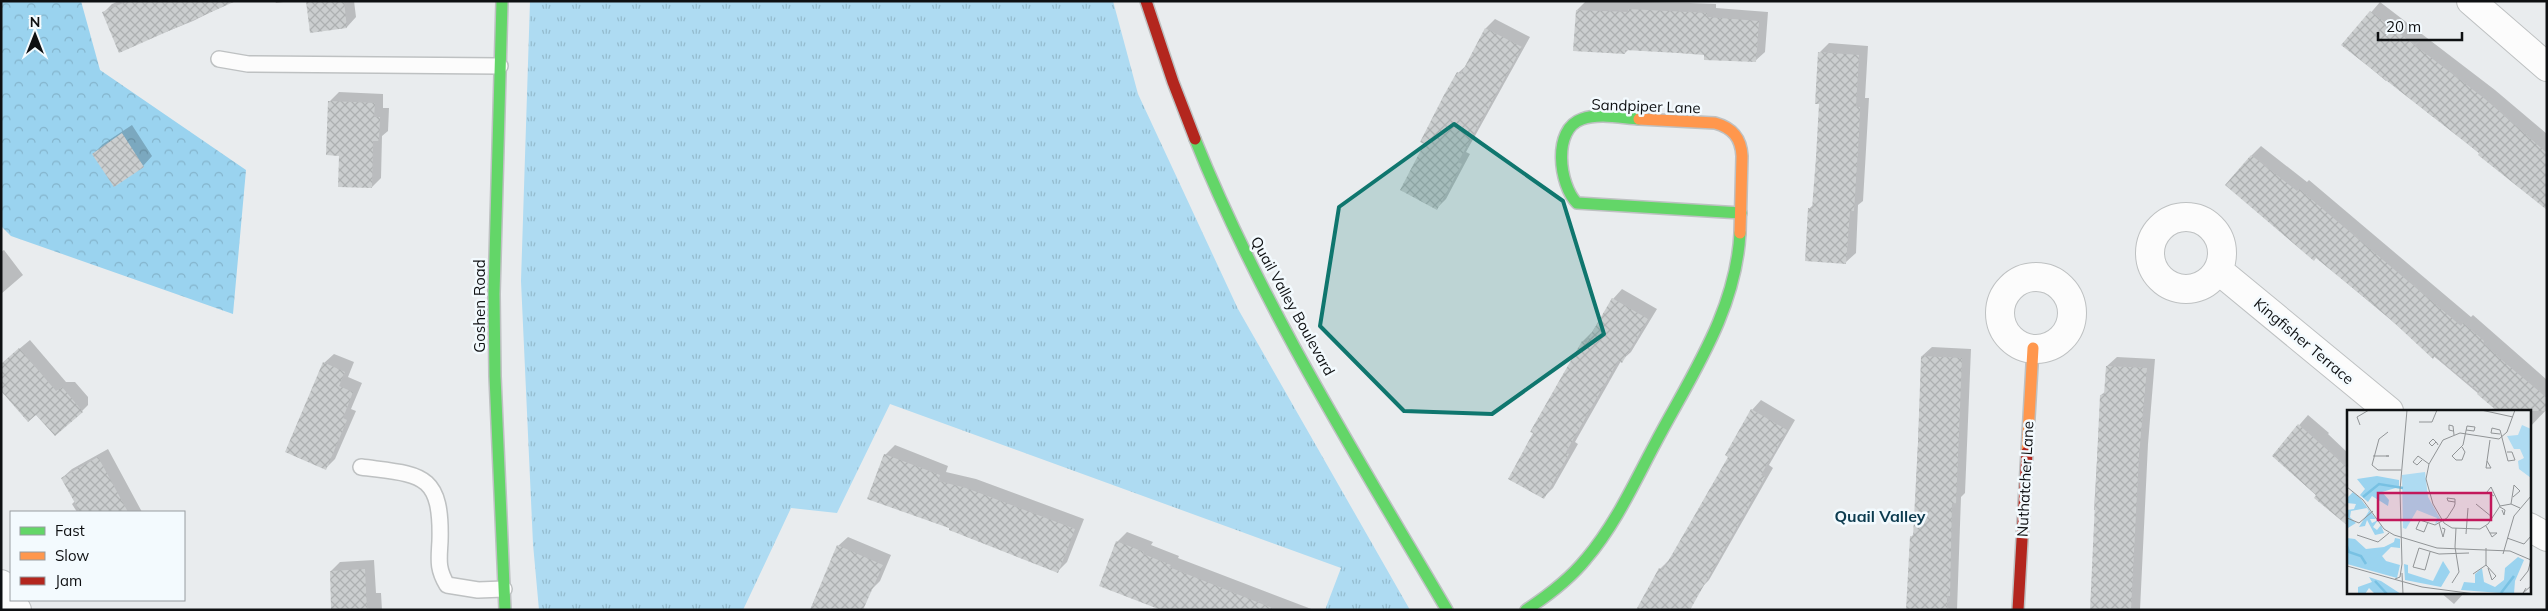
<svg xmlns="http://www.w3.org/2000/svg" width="2548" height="611" font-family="Mulish,sans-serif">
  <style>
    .grass { fill: url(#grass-tufts) }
    .forest { fill: url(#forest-crowns) }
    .shadow { fill: #0003 }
    .building { fill: url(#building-cross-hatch) }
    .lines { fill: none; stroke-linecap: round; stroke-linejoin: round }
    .lane-casing { stroke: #bec1c2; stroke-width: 18 }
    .street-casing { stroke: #bec1c2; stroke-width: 30 }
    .fast-casing { stroke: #bec1c2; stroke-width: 14 }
    .slow-casing { stroke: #bec1c2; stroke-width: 14 }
    .jam-casing { stroke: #bec1c2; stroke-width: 14 }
    .lane { stroke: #fcfcfc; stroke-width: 15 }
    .street { stroke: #fcfcfc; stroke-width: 28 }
    .fast { stroke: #63d668; stroke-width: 11 }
    .slow { stroke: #ff974d; stroke-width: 11 }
    .jam { stroke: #b3261e; stroke-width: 11 }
    .marked { fill: #0f766e; fill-opacity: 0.2; stroke: #0f766e; stroke-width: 4; stroke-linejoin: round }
    .labels { text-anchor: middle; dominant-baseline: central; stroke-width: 5; stroke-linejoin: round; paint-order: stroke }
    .street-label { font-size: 15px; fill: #0e1012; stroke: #f3fafe }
    .neighbourhood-label { font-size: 16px; font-weight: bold; fill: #0c3b4f; stroke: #f3fafe }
    .inset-river { fill: none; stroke: #78c1e3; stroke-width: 2.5 }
    .inset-road { fill: none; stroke: #919496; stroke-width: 1 }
    .view { fill: #c2185b; fill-opacity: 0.15; stroke: #c2185b; stroke-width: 2.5 }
    .inset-edge { fill: none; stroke: #0e1012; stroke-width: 2.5 }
  </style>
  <defs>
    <pattern id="grass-tufts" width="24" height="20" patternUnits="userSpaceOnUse" patternTransform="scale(1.25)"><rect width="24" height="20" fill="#aedbf2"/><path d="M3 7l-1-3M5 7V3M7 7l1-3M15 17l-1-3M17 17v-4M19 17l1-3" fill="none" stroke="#94bbce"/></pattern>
    <pattern id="forest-crowns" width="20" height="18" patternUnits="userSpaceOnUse" patternTransform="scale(1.25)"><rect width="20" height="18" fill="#9ad3ef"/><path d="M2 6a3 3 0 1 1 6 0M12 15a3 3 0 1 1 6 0" fill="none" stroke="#84b4cc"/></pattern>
    <pattern id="building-cross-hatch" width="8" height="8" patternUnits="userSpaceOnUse" patternTransform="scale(1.25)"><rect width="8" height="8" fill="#cbcecf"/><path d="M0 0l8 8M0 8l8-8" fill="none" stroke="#adb0b1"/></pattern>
  </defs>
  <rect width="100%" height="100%" fill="#e9ecee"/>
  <!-- grass -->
  <path class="grass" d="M530 1H1113L1138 94 1238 309 1410 610H1325L1341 568 890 404 837 513 791 508 743 610H539L533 544 521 281Z"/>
  <!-- forest -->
  <path class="forest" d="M1 1H81L100 70 246 170 233 314 11 236 1 226Z"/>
  <!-- shadow -->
  <path class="shadow" d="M119 1H226L221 7 193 21 119 51 103 13 112 4Z
    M275 1H291L276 3Z
    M307 1H354L356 17 347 27Z
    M1586 1 1690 3 1716 4V8L1768 12 1765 52 1755 61 1706 54 1629 49 1625 53 1577 10Z
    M2380 2 2495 90 2547 134V209L2434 116 2433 117 2388 80 2386 81 2343 45Z
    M1495 19 1530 37 1466 152 1470 154 1446 199 1437 208 1426 143 1458 73 1468 64 1486 28Z
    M1829 43 1868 46 1865 98H1869L1863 201 1858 205 1856 253 1846 262 1809 209 1814 204 1820 103 1819 53Z
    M339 92 383 94V108H389L388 131 382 136 381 178 372 187 329 102Z
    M132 125 152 156 143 166 93 154 103 144Z
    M2261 146 2307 182 2309 180 2471 317 2473 315 2547 380V409L2529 428V411H2499L2316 257 2251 156Z
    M4 250 23 275 1 294V252Z
    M1622 289 1657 309 1631 352 1621 361 1575 442 1578 444 1553 488 1543 498 1535 433 1531 431 1583 341 1592 332 1613 299Z
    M30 340 66 382H75L88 397V405L78 415 37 413 1 389V364Z
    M1932 347 1971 349 1965 493 1961 497 1957 610H1907L1911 537 1914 534 1922 356Z
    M334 354 354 362 348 377 362 383 351 409 356 411 335 459 326 468 324 363Z
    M2117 357 2155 359 2148 444 2140 610H2092L2097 510H2094L2101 395 2106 391 2107 366Z
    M1761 400 1795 420 1769 465 1773 468 1709 580 1700 589 1637 610 1660 569 1670 559 1730 456 1752 410Z
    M2308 415 2329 433 2328 434 2348 453V525L2273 455Z
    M895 445 948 466 946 472 976 479 1084 519 1067 562 1057 572 885 455Z
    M108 449 142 512H77L72 504 75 501 62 478 72 469Z
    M1127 532 1153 542 1151 545 1179 556 1178 558 1314 610H1163L1117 542Z
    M848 537 891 555 880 581 870 591 862 610H810L838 546Z
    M374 560 376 593H381L382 610H333L331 571 340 562Z
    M2440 592H2465L2454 604Z"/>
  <!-- building -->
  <path class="building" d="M128 1H236L119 53 102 12Z
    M306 1H344L347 28 310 33Z
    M1628 9 1707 13V17L1759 21 1756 62 1704 60V55L1678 53 1625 50V54L1573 51 1576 10 1628 12Z
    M2370 11 2485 99 2547 153V210L2478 155 2479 153 2341 45Z
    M1485 28 1522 47 1458 162 1462 164 1437 210 1400 190 1424 144 1420 142 1444 95 1457 72 1461 74Z
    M1818 52 1859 55 1856 107H1860L1859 133 1854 211H1850L1846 264 1805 261 1808 208 1812 209 1816 157 1819 104H1815Z
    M328 101 375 103 374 117H380L379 141H373L372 188 338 187 339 156 326 155Z
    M122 133 144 167 114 187 92 154Z
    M2251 155 2297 191 2299 189 2461 326 2463 323 2484 341 2483 343 2504 362 2547 398V411H2497L2477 394 2479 392 2435 356 2433 359 2389 318 2316 258 2314 261 2225 185Z
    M1612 298 1648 319 1622 363 1618 361 1591 408 1566 452 1569 454 1544 499 1508 479 1533 433 1530 432 1582 341 1586 343Z
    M19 348 56 391 62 387 83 412 55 436 36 415 28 422 1 391V364Z
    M1921 356 1962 358 1956 504 1952 503 1950 596H1947V610H1906L1910 536 1913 537 1918 442Z
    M323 362 345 372 339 386 353 392 343 418 347 420 326 470 285 452Z
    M2106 366 2147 368 2139 455 2131 610H2090L2100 395H2104Z
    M1751 409 1787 430 1761 475 1765 477 1690 610H1636L1659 568 1663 570 1689 525 1728 457 1725 455Z
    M2298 424 2348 468V526L2314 498 2316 495 2272 456Z
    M884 454 940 475 938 481 966 488 1075 529 1058 573 949 530V528L867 499Z
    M98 457 128 512H80L61 478Z
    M1116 541 1144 552 1143 554 1171 565 1169 567 1272 608V610H1161L1099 586Z
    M837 545 883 565 863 610H810Z
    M365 569 367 610H331L330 571Z"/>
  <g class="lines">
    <!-- lane casing -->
    <g class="lane-casing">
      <path id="lane" d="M219 59 248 64 500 66
        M361 467C420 475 442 471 440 541 439 560 437 568 447 585L478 590 504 589"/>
    </g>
    <!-- street casing -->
    <g class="street-casing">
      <path id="street" d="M2471 1 2547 67
        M2150 253a36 36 0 1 1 72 0a36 36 0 1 1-72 0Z
        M2218 270 2389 411
        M2000 313a36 36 0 1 1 72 0a36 36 0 1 1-72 0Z
        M2529 527 2547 537
        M1 584 17 610"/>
    </g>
    <!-- fast casing -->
    <g class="fast-casing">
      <path id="fast" d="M502 1 494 294 495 376 505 610
        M1639 119C1622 118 1599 113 1582 119 1552 129 1559 185 1577 203L1741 213
        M1195 139C1261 304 1357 457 1447 610
        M1526 610C1549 595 1569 580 1586 559 1616 524 1635 481 1656 442 1692 374 1736 311 1740 233"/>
    </g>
    <!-- slow casing -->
    <g class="slow-casing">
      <path id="slow" d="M1639 119 1715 123C1733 128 1741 138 1742 156L1740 233
        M2027 452 2033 348"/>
    </g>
    <!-- jam casing -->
    <g class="jam-casing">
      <path id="jam" d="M1146 1 1173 82 1195 139
        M2018 610 2027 452"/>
    </g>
    <!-- lane -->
    <use href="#lane" class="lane"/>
    <!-- street -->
    <use href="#street" class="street"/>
    <!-- fast -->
    <use href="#fast" class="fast"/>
    <!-- slow -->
    <use href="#slow" class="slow"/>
    <!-- jam -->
    <use href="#jam" class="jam"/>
  </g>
  <!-- marked area -->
  <path class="marked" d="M1454 124 1563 201 1604 334 1492 414 1404 411 1320 326 1339 207Z"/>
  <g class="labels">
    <!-- street labels -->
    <g class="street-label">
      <text transform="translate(1646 106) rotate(2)">Sandpiper Lane</text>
      <text transform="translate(479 306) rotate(-90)">Goshen Road</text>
      <text transform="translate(1293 306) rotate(61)">Quail Valley Boulevard</text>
      <text transform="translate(2304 341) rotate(40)">Kingfisher Terrace</text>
      <text transform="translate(2025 479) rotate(-87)">Nuthatcher Lane</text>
    </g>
    <!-- neighbourhood labels -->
    <g class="neighbourhood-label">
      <text x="1880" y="516">Quail Valley</text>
    </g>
  </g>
  <!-- overview -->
  <g transform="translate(2347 410)">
    <rect width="184" height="184" fill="#e9ecee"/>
    <path d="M78 62 81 87 94 110 88 114 90 108 70 100 59 119 56 118 55 65Z" fill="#aedbf2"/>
    <path d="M30 66 52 70V77L35 82 42 90 41 96 25 86 21 92 13 85 18 79 10 69ZM6 82 13 88 29 109H23L25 113 31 110 26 117 30 120 34 115 37 123 28 125 20 110 18 116 12 117 22 101 20 98 4 101 3 107 9 113 1 118 0 100 7 99 9 94 0 93V88ZM0 128 8 129 19 139 37 137 47 132 48 128 53 129V138L44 137 35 146 39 151 53 155 50 168 0 154ZM171 147 177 150 168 171 167 184 114 180 117 172 128 173V164L135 158 137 172 148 177 157 170 158 158ZM96 151 103 162 94 177 58 170 57 154 61 155V163L86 171ZM22 167 34 171 54 184H28L22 178 18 184H11V177L25 172Z" fill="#9ad3ef"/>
    <path d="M175 15 184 19V68L172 59 171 51 177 48 173 39H167L160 26 171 25Z" fill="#aedbf2"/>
    <path class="inset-river" d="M16 87 32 74 56 78M0 136 2 142 14 146 19 154M28 171 40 184M154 183 167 166"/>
    <path class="inset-road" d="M134 0 166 7M168 0 160 22 152 29 113 23 96 30 82 54 79 69 86 94 97 113 105 118 133 119 141 114 153 96 164 94 173 98M72 12H85L90 0M13 15 10 7 22 0M106 21 102 20V15L106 16 107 25M41 22 32 29 25 55 31 60H54M153 24 144 23 145 18 153 20 161 51 168 50 165 42H160M89 32 85 36 82 33 86 29 90 33 91 35M115 37 118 42 115 50H109L105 46 116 35 120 16 128 17 127 21 119 20M26 46H42H39M75 50 70 55 66 52 71 46 82 54M140 51 144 58H139L143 30M0 77 16 90 37 119 47 125 90 138 163 141 184 150 181 161 173 171M147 86 140 82 144 77 153 96M129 94 145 107M164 94 167 75 173 81 166 87M153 97 158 100 157 105 155 100M0 108 12 113 26 101M81 112 77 122 69 119 73 110 88 115 100 108 107 97 108 94V89L100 88 101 91 108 92M92 113 96 127 98 119 95 118M139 116 144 125 145 127 150 123H143M119 124 121 98M10 125 31 132 42 123M160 128 177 134 184 126M139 138V155L149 166 145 170 141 158M83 142 78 160 66 157 72 138 92 144 122 143M156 144 167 106 184 86M55 154 53 80 60 0M0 156 75 177 128 184M55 163 56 184M126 164 139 155M48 169 53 167 55 154M105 173 112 162 108 137 109 118M179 178 176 183 184 176"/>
    <path class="view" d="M31 83H144V110H31Z"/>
    <rect width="184" height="184" class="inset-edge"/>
  </g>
  <!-- border -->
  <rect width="2548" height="611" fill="none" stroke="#0e1012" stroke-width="5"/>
  <!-- legend -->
  <rect x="10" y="511" width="175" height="90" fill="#f3fafe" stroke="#979ca0"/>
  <rect x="20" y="527" width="25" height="8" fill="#63d668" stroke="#979ca0"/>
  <text x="55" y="536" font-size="15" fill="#0e1012">Fast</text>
  <rect x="20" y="552" width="25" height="8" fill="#ff974d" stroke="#979ca0"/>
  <text x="55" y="561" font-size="15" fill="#0e1012">Slow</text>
  <rect x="20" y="577" width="25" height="8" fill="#b3261e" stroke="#979ca0"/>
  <text x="55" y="586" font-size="15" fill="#0e1012">Jam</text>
  <!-- north arrow -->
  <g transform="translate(35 35)" stroke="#f3fafe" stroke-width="4" paint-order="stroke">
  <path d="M0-4L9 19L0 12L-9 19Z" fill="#0e1012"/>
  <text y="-8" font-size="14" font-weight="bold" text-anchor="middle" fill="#0e1012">N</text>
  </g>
  <!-- scale -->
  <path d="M2378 32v8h84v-8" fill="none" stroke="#0e1012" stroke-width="2.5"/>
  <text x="2386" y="32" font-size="15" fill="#0e1012" stroke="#f3fafe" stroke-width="4" paint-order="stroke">20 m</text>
</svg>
